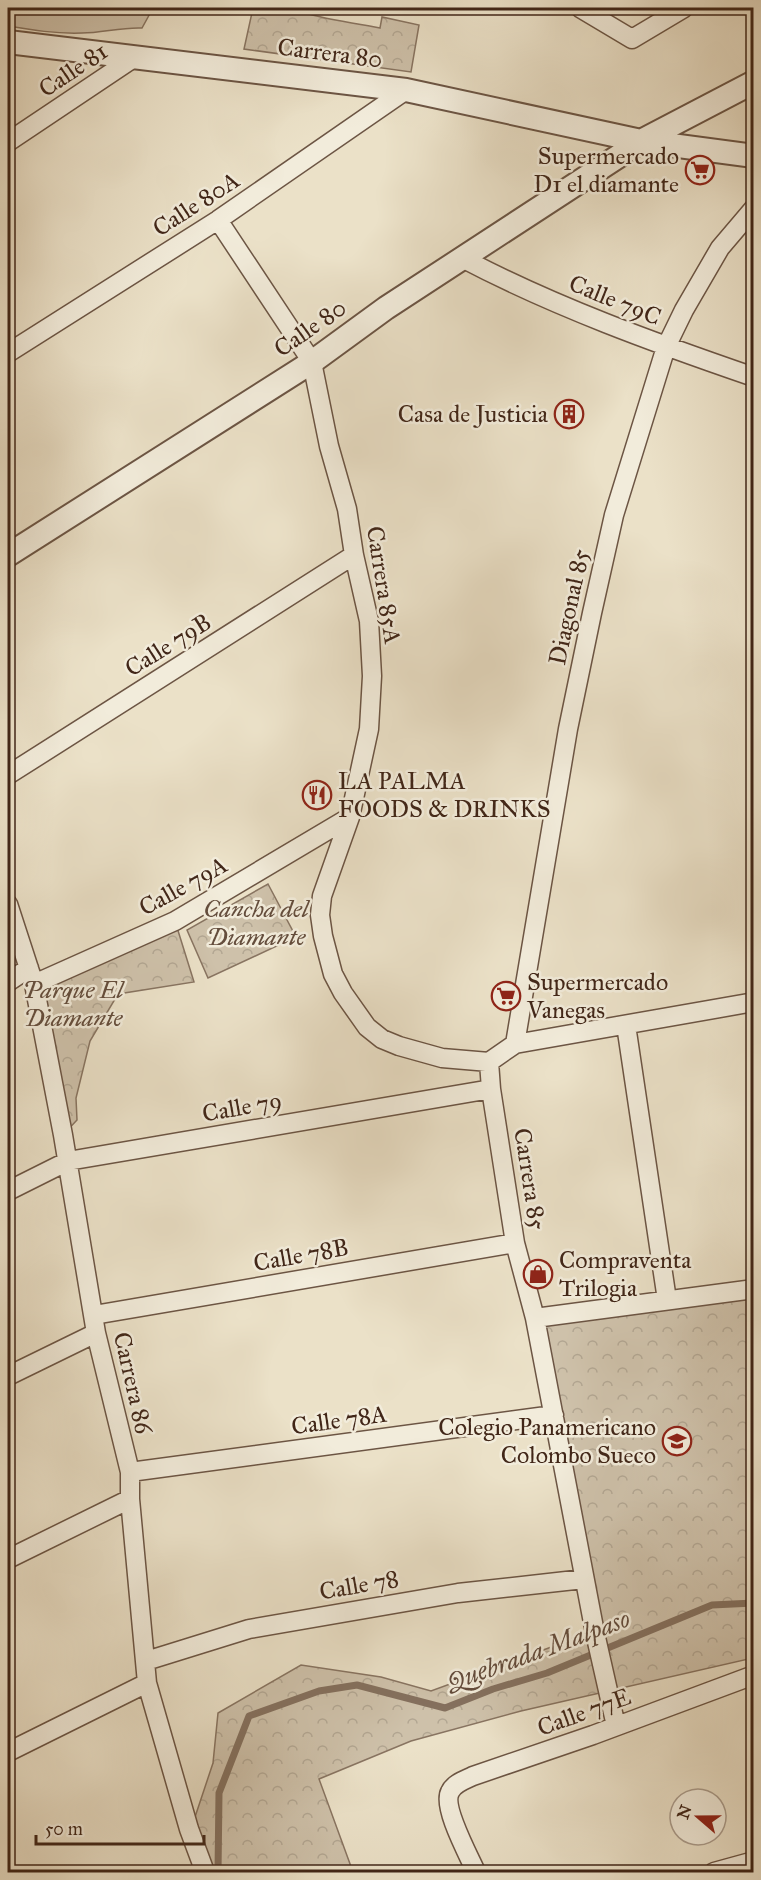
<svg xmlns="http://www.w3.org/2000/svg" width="761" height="1880" font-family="'IM FELL Great Primer',serif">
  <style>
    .grass { fill: #cec1aa; stroke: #887461; stroke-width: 1.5 }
    .forest { fill: url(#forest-crowns); stroke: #887461; stroke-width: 1.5 }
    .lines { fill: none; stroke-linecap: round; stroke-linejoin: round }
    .stream { stroke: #84705e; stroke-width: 7 }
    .minor-casing { stroke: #6c5544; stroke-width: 21 }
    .tertiary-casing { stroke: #6c5544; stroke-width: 26 }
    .minor { stroke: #f2ecdb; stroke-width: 18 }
    .tertiary { stroke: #f2ecdb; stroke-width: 22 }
    .labels { text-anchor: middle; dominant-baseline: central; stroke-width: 5; stroke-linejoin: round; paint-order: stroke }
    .street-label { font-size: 24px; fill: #412618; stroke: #f2ecdb }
    .poi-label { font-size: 24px; fill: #412618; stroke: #f2ecdb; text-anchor: end }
    .park-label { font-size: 24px; font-style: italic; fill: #644d3c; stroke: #f2ecdb }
    .water-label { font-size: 26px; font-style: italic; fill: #634b3b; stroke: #f2ecdb }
  </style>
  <defs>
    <pattern id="forest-crowns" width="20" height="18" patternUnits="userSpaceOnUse" patternTransform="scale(1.5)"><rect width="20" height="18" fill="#cec1aa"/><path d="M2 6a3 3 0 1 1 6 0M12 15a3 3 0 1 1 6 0" fill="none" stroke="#b2a692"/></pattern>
  </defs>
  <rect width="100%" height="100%" fill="#ebe1c8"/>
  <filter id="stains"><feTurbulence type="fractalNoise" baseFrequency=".00333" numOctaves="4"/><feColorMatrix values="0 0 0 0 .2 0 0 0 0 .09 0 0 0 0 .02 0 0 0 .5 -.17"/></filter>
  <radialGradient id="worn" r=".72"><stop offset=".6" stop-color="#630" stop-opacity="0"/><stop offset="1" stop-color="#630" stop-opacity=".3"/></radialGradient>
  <!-- grass -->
  <path class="grass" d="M8 8H153L142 28C121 27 102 33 82 33 56 34 32 30 8 26Z"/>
  <!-- forest -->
  <path class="forest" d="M253 8H297L296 10C323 20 352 22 380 28L382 17 419 25 411 72 244 49Z
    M268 884 296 937 208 978 187 930Z
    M175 921 194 982 118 994 90 1041 76 1098 77 1120 63 1135 34 984Z
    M753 1290V1658L521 1711 411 1741 319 1779 353 1872H209L191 1829 213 1763 218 1713 301 1665 381 1677 431 1691 587 1634 531 1318Z"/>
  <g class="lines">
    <!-- stream -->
    <path class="stream" d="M218 1872 219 1793 249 1716 319 1691 357 1685 445 1708 493 1689 547 1673 712 1605 754 1603"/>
    <!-- minor casing -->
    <g class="minor-casing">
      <path id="minor" d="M580 8 632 39 684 8
        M8 142 135 57
        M218 220 312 362 329 446 347 509 354 555 369 621 372 676 369 729 350 817 322 896 320 915 323 936 333 974 343 993 367 1027 382 1039 399 1046 442 1058 489 1062 515 1044 754 1002
        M462 258C555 307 655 343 754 377
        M8 353 218 220 406 90
        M8 775 354 555
        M8 904 34 984 63 1135 96 1333 130 1472V1499L147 1683 189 1829 205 1872
        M8 982 29 968
        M34 984 175 921 350 817
        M626 1025 667 1300
        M515 1044 568 729 592 613 614 515 666 347 684 310 720 248 754 208
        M489 1062 491 1089 515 1243 535 1318 595 1633 616 1726
        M8 1191 68 1161 491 1089
        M94 1315 515 1243
        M535 1318 754 1289
        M8 1376 96 1333
        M130 1472 554 1415
        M8 1559 130 1499
        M146 1661 249 1629 458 1593 584 1579
        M8 1752 147 1683
        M476 1872C469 1856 442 1807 450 1792 454 1783 465 1780 473 1776L593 1735 754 1675
        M714 1872 754 1861"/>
    </g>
    <!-- tertiary casing -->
    <g class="tertiary-casing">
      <path id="tertiary" d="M8 42 406 90 641 141 754 156
        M8 555 312 362 386 308 622 154 641 141 754 82"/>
    </g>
    <!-- minor -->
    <use href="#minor" class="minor"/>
    <!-- tertiary -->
    <use href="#tertiary" class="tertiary"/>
  </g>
  <!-- icons -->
  <defs>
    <g id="supermarket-ring" transform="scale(1.5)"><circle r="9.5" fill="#f2ecdb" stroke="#8f2418" stroke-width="1.5"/><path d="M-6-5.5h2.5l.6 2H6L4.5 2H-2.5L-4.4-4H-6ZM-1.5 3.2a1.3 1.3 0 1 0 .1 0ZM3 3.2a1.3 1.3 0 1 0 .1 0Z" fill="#8f2418"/></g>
    <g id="building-ring" transform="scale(1.5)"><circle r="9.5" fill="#f2ecdb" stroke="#8f2418" stroke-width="1.5"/><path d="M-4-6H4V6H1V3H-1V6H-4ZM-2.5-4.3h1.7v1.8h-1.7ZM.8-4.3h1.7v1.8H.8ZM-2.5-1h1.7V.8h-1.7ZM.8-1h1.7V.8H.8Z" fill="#8f2418"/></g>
    <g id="restaurant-ring" transform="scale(1.5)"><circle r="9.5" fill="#f2ecdb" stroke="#8f2418" stroke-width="1.5"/><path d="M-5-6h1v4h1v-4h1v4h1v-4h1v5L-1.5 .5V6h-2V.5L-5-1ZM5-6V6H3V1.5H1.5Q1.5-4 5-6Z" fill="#8f2418"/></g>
    <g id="shop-ring" transform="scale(1.5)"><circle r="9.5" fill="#f2ecdb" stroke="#8f2418" stroke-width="1.5"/><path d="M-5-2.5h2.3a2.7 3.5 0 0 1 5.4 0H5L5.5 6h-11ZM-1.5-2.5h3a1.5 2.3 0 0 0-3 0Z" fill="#8f2418"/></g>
    <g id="school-ring" transform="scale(1.5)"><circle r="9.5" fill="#f2ecdb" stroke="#8f2418" stroke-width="1.5"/><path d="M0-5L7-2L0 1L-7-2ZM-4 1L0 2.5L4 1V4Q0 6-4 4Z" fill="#8f2418"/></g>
  </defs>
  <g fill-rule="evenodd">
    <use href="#supermarket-ring" x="700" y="170"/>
    <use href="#building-ring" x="569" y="414"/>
    <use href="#restaurant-ring" x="317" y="795"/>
    <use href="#supermarket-ring" x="506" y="996"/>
    <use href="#shop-ring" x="538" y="1274"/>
    <use href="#school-ring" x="677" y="1441"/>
  </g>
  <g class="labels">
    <!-- street labels -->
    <g class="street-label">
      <text transform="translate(330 53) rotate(7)">Carrera 80</text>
      <text transform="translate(73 70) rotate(-34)">Calle 81</text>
      <text transform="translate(196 204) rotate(-33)">Calle 80A</text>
      <text transform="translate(615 300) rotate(22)">Calle 79C</text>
      <text transform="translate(310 328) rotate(-35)">Calle 80</text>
      <text transform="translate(384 585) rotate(81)">Carrera 85A</text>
      <text transform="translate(569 607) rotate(-78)">Diagonal 85</text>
      <text transform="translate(168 645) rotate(-32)">Calle 79B</text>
      <text transform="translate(183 886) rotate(-29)">Calle 79A</text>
      <text transform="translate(242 1107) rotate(-10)">Calle 79</text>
      <text transform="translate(530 1179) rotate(81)">Carrera 85</text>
      <text transform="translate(301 1255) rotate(-10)">Calle 78B</text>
      <text transform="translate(133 1383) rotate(77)">Carrera 86</text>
      <text transform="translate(339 1420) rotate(-8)">Calle 78A</text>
      <text transform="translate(359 1585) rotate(-10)">Calle 78</text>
      <text transform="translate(584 1712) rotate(-20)">Calle 77E</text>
    </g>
    <!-- poi labels -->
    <g class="poi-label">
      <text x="679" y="156">Supermercado<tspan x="679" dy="28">D1 el diamante</tspan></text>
      <text x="548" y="414">Casa de Justicia</text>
      <text x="338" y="781" text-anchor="start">LA PALMA<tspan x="338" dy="28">FOODS &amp; DRINKS</tspan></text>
      <text x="527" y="982" text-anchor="start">Supermercado<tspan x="527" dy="28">Vanegas</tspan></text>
      <text x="559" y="1260" text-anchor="start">Compraventa<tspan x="559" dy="28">Trilogia</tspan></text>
      <text x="656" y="1427">Colegio Panamericano<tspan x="656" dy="28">Colombo Sueco</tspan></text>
    </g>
    <!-- park labels -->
    <g class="park-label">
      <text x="256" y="909">Cancha del<tspan x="256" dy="28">Diamante</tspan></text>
      <text x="73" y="990">Parque El<tspan x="73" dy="28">Diamante</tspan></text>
    </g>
    <!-- water labels -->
    <g class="water-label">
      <text transform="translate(538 1650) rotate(-20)">Quebrada Malpaso</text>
    </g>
  </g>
  <!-- margin -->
  <rect width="761" height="1880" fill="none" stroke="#ebe1c8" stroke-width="30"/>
  <rect x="9" y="9" width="743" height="1862" fill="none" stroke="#412618" stroke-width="3"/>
  <rect x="15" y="15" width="731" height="1850" fill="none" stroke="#412618" stroke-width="1.5"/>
  <!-- north arrow -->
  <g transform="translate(698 1817) rotate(290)"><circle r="28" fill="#f2ecdb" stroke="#ab9d8d" stroke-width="1.5"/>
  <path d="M0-4.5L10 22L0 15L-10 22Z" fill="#8f2418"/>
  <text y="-9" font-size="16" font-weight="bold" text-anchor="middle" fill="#412618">N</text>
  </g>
  <!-- scale -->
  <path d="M36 1835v9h168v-9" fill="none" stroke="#412618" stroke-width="3"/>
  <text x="45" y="1835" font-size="18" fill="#412618" stroke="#f2ecdb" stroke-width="4.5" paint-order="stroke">50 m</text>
  <rect width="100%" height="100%" filter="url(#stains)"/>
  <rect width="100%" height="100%" fill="url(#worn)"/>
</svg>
